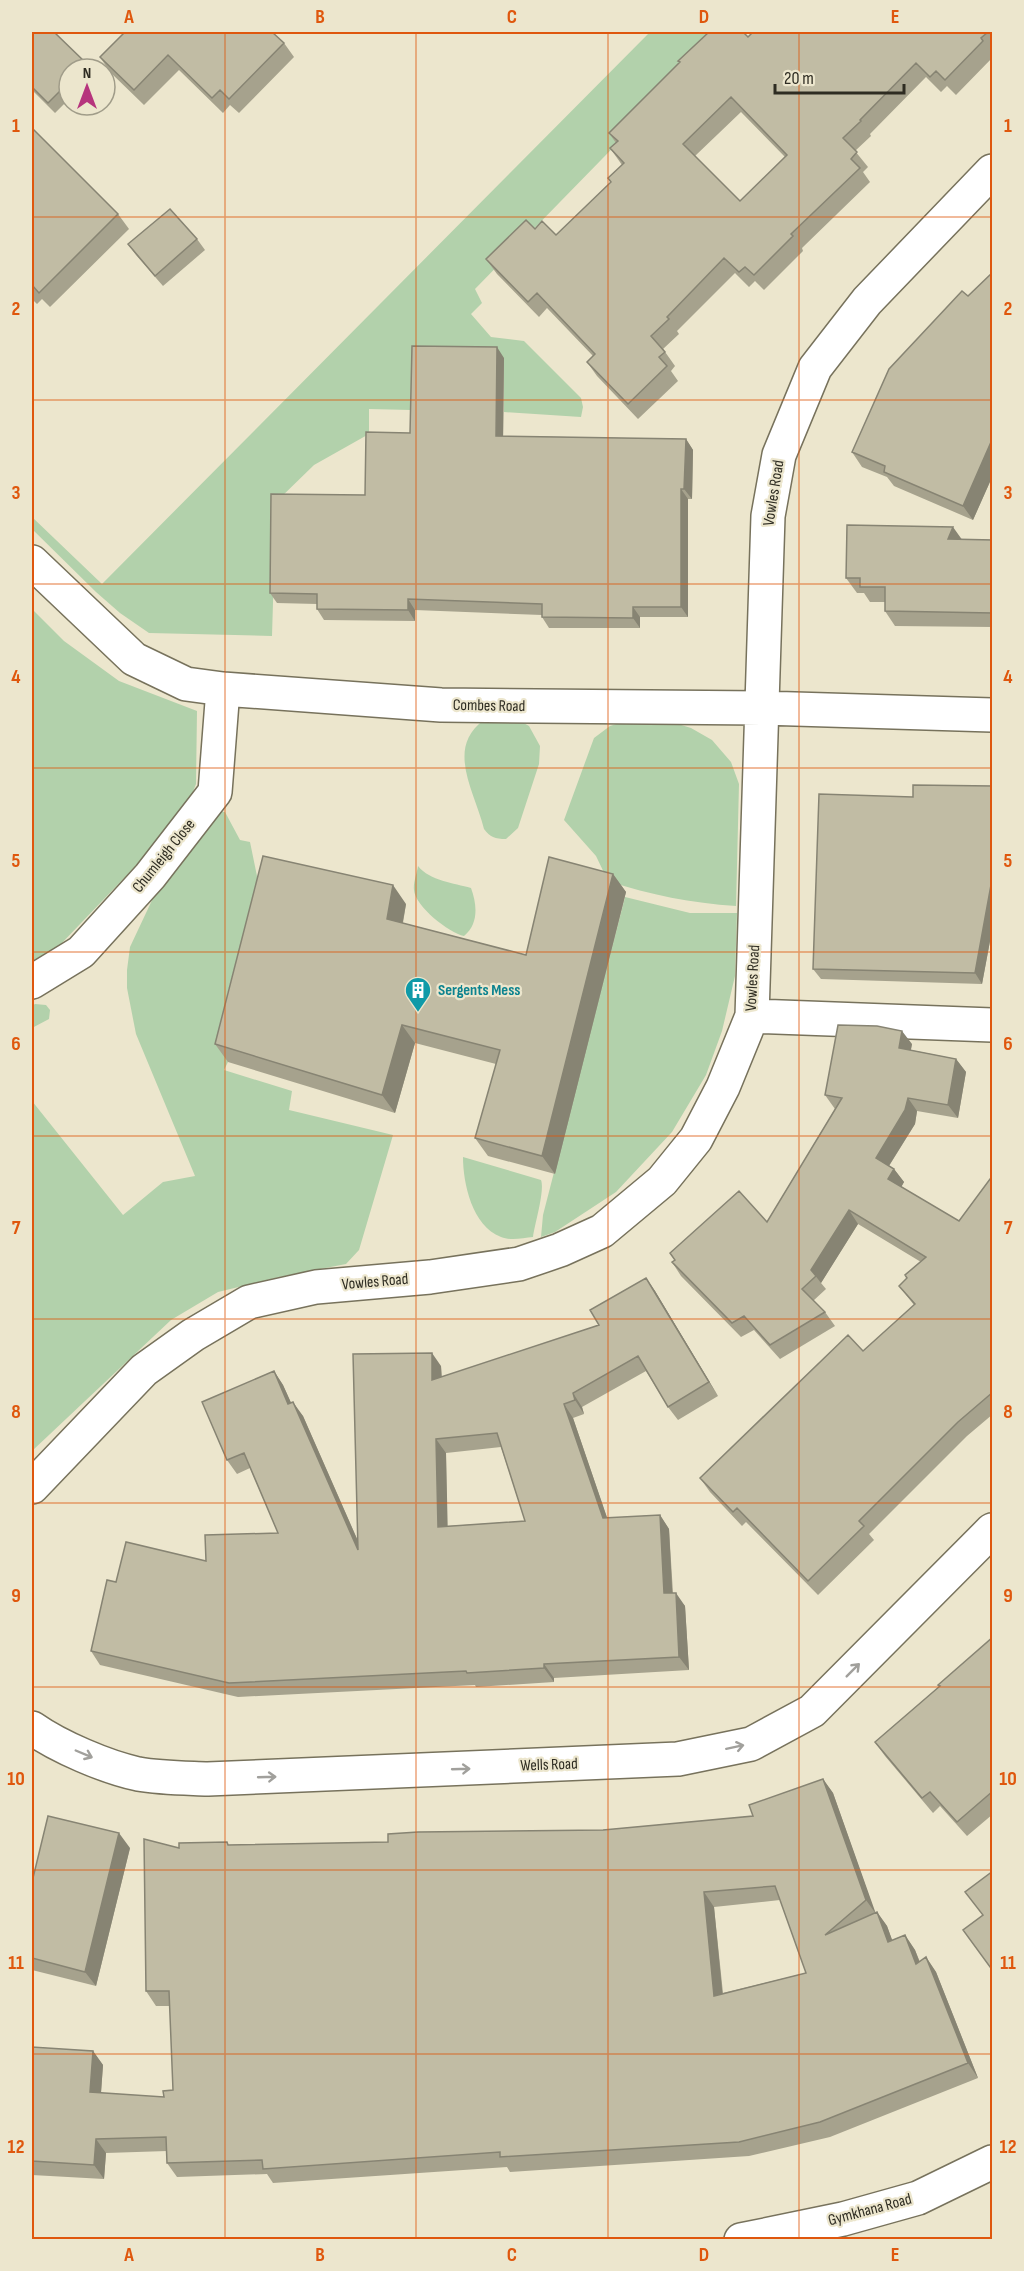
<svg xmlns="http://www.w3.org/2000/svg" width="1024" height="2271" font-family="'Sofia Sans Condensed',sans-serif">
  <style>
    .green { fill: #b2d1ab }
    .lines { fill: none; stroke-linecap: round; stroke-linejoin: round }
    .street-casing { stroke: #77725c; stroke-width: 36 }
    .street { stroke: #fff; stroke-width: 33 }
    .wall { fill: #a6a28d; fill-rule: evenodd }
    .shaded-wall { fill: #878473 }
    .building { fill: #c1bca4; stroke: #878473; stroke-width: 1.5; fill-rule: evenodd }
    .oneway { stroke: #a1a09c }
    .grid { fill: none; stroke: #df570d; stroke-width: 1.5; stroke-opacity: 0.55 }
    .labels { text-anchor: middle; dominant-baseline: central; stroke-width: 4.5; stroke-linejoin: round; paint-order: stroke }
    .street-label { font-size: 16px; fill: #2e2c22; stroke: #ece6cd }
    .culture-label { font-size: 16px; font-weight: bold; fill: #0d838f; stroke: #ece6cd; text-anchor: start }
    .neatline { fill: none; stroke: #df570d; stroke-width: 2 }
    .grid-label { font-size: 20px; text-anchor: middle; font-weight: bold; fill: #df570d }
  </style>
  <rect width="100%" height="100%" fill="#ece6cd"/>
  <!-- green -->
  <path class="green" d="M650 32H726L475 289 482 303 471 314 491 337 524 341 581 398 583 407 581 417 504 412V358L411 410 369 409V434L314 465 276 502 272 636 149 633 120 613 96 592 32 529V517L102 584Z
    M32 609 64 641 119 681 197 711 196 784 189 802 170 830 38 968 32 971Z
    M484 720 520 721 529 726 540 746 539 764 518 828 506 839C495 839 490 837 484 829 475 792 445 748 484 720Z
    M623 722 678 724 691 728 712 740 731 762 739 784 736 906C691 903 651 895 608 881L596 856 564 820 594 738 610 726Z
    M216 811 225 812 240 840 250 842 258 881 227 995 228 1062 224 1070 292 1091 289 1110 393 1135 359 1250 346 1264 279 1277 218 1292 171 1320 32 1451V1101L123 1215 163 1182 195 1176 136 1034 127 988V970L130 947 154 896 190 852Z
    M418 866C430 881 454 883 471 888 477 904 479 924 464 936 449 933 415 906 414 890 413 883 417 873 418 866Z
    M625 897 690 913H737L735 976 722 1031 706 1075 672 1132 616 1192 555 1232 541 1237 543 1215Z
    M35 1004 46 1005 50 1010 49 1019 32 1028V1006Z
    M463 1157 541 1180C545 1190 535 1223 533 1237 523 1238 511 1241 501 1237 472 1226 463 1183 463 1157Z"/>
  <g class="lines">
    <!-- street casing -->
    <g class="street-casing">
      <path id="street" d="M32 562 134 659 186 684 223 689 441 705 762 708 992 715
        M32 982 81 952 150 876 215 792 223 689
        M752 1016 992 1025
        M32 1487 144 1370 193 1335 249 1302 316 1287 430 1277 519 1264 560 1250 602 1231 662 1181 696 1139 723 1087 752 1016 768 516 779 455 815 368 867 301 992 171
        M32 1728C59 1747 106 1767 138 1774 161 1778 185 1778 208 1779L678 1759 751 1744 812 1711 992 1530
        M741 2240 843 2219 918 2198 992 2162"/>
    </g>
    <!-- street -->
    <use href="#street" class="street"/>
  </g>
  <!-- wall -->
  <path class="wall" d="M32 32 87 64 90 69H69V99L55 113 32 90Z
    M753 32H993V52L992 53 993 57 956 95 947 86 941 92 926 77 870 134 871 136 855 151 868 167 863 172 870 182 802 248 803 251 764 290 755 281 749 287 735 273 677 331 679 334 663 349 675 366 671 371 678 381 638 419 597 376 587 362 593 356 547 308 539 317 497 274 486 259 535 229 556 235 611 183 608 178 622 165 610 148 616 143 609 133 748 37ZM741 112 785 157 740 201 695 156Z
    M284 43 294 57 239 113 230 105 223 113 179 70 144 105 110 72 100 57Z
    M32 128 118 214 129 229 50 307 42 299 37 304 32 299Z
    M197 239 205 250 163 286 136 255 128 244Z
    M993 272V475L973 520 894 486 887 477 862 467 852 452 968 296Z
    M504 358 503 436 686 439 693 450 692 499H688V617H640V628H549L542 617V615L415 610V621L324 620 317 609V604L277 603 270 593 365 495 410 433Z
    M962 539 993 540V627L895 626 885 611V602H870L864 593H857L846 578Z
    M993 786V925L982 984 821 979 813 969 913 797Z
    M613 874 626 892 555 1174 488 1156 475 1138 496 1064 415 1043 395 1113 228 1062 215 1044 406 904 403 923 526 955Z
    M912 1044 911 1050 956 1059 966 1072 958 1118 917 1111 915 1124 889 1166 894 1169 904 1182 901 1187 959 1221 993 1175V1414L967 1436 869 1534 874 1540 818 1595 746 1522 742 1526 710 1492 700 1478 863 1351 914 1305 899 1286 907 1278 921 1262 858 1224 821 1283 826 1289 813 1301 825 1312 835 1326 780 1359 754 1330 741 1337 681 1276 672 1262 675 1260 670 1253 767 1222 835 1109 825 1095Z
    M646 1278 655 1291 718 1396 678 1420 668 1407 646 1371 582 1407 584 1414 573 1418 607 1518 660 1515 669 1529 673 1593 685 1606 689 1670 554 1678V1682L476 1687 475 1685 238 1697 100 1665 91 1651 116 1582 206 1561 278 1533 250 1468 237 1474 227 1460 274 1371 283 1385 291 1403 303 1416 358 1541 441 1366 442 1377 599 1325ZM501 1447 525 1521 447 1526 446 1453Z
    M993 1637V1814L967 1836 940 1806 933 1813 885 1756 875 1742 940 1686Z
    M823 1779 833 1793 875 1913 877 1912 887 1926 892 1940 905 1935 915 1950 920 1962 926 1957 936 1972 978 2078 830 2137 749 2156 510 2172 507 2167 273 2183 267 2174 177 2177 167 2163V2151L106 2153 104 2179 32 2175V2047L93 2051 103 2065 101 2093 164 2097 173 2090 170 2006H156L146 1991 179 1848 229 1845 388 1842 603 1830 753 1816ZM780 1900 806 1973 723 1993 714 1907Z
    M130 1848 96 1986 32 1970V1882Z"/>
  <!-- shaded-wall -->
  <path class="shaded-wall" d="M497 347 504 358 503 447 496 436Z
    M686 439 693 450 692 499 684 489Z
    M991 442 993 445V475L973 520 963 506Z
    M681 489 688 499V617L681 607Z
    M953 527 963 541 948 539Z
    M408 599 415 610V621L408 610Z
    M633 607 640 617V628L633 618Z
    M613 874 626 892 555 1174 542 1156Z
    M993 874V925L982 984 975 973Z
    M393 885 406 904 400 937 387 919Z
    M402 1025 415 1043 395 1113 382 1095Z
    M902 1031 912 1044 908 1062 899 1048Z
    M956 1059 966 1072 958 1118 948 1105Z
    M908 1098 917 1111 915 1124 885 1172 876 1158Z
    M894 1169 904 1182 898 1193 888 1179Z
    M849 1210 858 1224 821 1283 811 1270Z
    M646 1278 655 1291 718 1396 709 1382Z
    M432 1353 441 1366 442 1394 432 1380Z
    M274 1371 283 1385 298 1418 288 1404Z
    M573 1393 582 1407 584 1414 575 1400Z
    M293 1402 303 1416 368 1564 358 1550Z
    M564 1404 573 1418 612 1532 603 1518Z
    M436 1439 446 1453 448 1540 438 1527Z
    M660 1515 669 1529 673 1607 664 1593Z
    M676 1593 685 1606 689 1670 679 1657Z
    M544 1664 554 1678V1682L544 1668Z
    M823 1779 833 1793 876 1914 866 1900Z
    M119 1833 130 1848 96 1986 85 1972Z
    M704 1892 714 1907 724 2010 714 1996Z
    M877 1912 887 1926 898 1956 888 1942Z
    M905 1935 915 1950 926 1979 916 1964Z
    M926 1957 936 1972 978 2078 968 2063Z
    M93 2051 103 2065 100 2106 90 2092Z
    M96 2139 106 2153 104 2179 94 2165Z"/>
  <!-- building -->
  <path class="building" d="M32 32H54L87 64 82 69H69V82L48 103 32 87Z
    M125 32H272L284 43 229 99 220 90 212 98 168 55 134 90 100 57Z
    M709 32H743L748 37 753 32H988L981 38 983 41 945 80 936 71 930 77 916 63 860 120 861 121 843 138 857 152 851 159 860 168 791 234 793 236 754 275 745 267 739 272 724 258 667 317 669 319 651 336 665 352 659 357 667 366 628 404 587 362 595 354 537 293 528 302 486 259 526 220 535 229 542 221 556 235 611 182 608 178 624 163 610 148 618 141 609 133 680 62 678 61ZM731 97 787 155 740 201 683 144Z
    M32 128 118 214 39 293 32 285Z
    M170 209 197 239 155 276 128 244Z
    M993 272V444L991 442 963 506 884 472 885 466 852 452 889 369 962 291 968 296Z
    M412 346 497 347 496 436 686 439 684 489H681V607H633V618L542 617V604L408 599V610L317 609V594L270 593 271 494 365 495 366 432 410 433Z
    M847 525 953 527 948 539 993 540V613L885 611V587H860V578H846Z
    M913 785 993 786V874L975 973 813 969 819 794 913 797Z
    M263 856 393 885 387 919 526 955 549 857 613 874 542 1156 475 1138 500 1050 402 1025 382 1095 215 1044Z
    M838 1025 877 1026 902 1031 899 1048 956 1059 948 1105 908 1098 905 1110 876 1158 894 1169 888 1179 959 1221 993 1175V1392L958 1422 859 1521 864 1526 808 1581 737 1508 733 1512 700 1478 848 1335 863 1351 915 1304 899 1286 907 1278 905 1275 926 1257 849 1210 811 1270 816 1276 802 1289 825 1312 770 1345 744 1316 732 1323 672 1262 675 1260 670 1253 739 1191 767 1222 842 1098 825 1095Z
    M646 1278 709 1382 668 1407 638 1356 573 1393 575 1400 564 1404 603 1518 660 1515 664 1593H676L679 1657 544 1664V1668L467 1673 466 1671 229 1683 91 1651 107 1580 116 1582 126 1542 206 1561 205 1535 278 1533 244 1453 227 1460 202 1402 274 1371 288 1404 293 1402 358 1550 353 1354 432 1353V1380L599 1325 590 1310ZM497 1433 525 1521 438 1527 436 1439Z
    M993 1637V1791L957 1822 930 1792 922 1798 875 1742 940 1686 938 1685Z
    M823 1779 866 1900 825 1935 877 1912 888 1942 905 1935 916 1964 926 1957 968 2063 820 2122 739 2142 500 2157V2152L263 2169 262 2160 167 2163 166 2137 96 2139 94 2165 32 2161V2047L93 2051 90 2092 164 2097 163 2091 173 2090 169 1991H146L144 1839 179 1848V1843L227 1842 228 1845 388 1842V1834L418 1832 603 1830 753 1816 749 1805ZM775 1886 806 1973 714 1996 704 1892Z
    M48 1816 119 1833 85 1972 32 1958V1882Z
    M993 1871V1971L963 1930 983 1915 965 1892Z"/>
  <!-- one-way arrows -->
  <defs><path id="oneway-shaft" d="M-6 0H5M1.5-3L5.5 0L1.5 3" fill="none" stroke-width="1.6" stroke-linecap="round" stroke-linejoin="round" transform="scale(1.5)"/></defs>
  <g class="oneway">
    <use href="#oneway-shaft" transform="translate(853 1670) rotate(-45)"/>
    <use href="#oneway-shaft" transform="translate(735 1747) rotate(-12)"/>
    <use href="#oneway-shaft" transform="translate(84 1754) rotate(23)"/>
    <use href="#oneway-shaft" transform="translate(461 1769) rotate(-2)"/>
    <use href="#oneway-shaft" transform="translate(267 1777) rotate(-2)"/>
  </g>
  <!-- grid -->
  <path class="grid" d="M225 32V2240M416 32V2240M608 32V2240M799 32V2240M32 217H992M32 400H992M32 584H992M32 768H992M32 952H992M32 1136H992M32 1319H992M32 1503H992M32 1687H992M32 1870H992M32 2054H992"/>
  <!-- icons -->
  <defs>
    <g id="building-pin" transform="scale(1.35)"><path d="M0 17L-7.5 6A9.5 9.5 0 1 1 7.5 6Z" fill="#0f9aa8" stroke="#ece6cd"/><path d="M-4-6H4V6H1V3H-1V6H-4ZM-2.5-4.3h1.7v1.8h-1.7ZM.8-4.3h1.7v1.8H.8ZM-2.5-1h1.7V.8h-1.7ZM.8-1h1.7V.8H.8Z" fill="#fff"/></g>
  </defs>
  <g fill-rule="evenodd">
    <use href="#building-pin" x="418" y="990"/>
  </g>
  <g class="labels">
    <!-- street labels -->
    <g class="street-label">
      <text transform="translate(774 493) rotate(-81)">Vowles Road</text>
      <text transform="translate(489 706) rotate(1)">Combes Road</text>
      <text transform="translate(164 856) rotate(-51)">Chumleigh Close</text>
      <text transform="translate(753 978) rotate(-87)">Vowles Road</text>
      <text transform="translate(375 1282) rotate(-5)">Vowles Road</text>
      <text transform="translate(549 1765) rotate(-2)">Wells Road</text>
      <text transform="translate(870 2210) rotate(-15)">Gymkhana Road</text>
    </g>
    <!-- culture labels -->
    <g class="culture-label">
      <text x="438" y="990">Sergents Mess</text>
    </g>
  </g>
  <!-- border -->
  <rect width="1024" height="2271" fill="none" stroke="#ece6cd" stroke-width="66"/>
  <!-- north arrow -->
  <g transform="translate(87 87)"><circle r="28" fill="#ece6cd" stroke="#a09c89" stroke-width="1.5"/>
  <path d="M0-4.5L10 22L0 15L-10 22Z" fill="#b6347d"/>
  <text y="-9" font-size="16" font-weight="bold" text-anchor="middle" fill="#2e2c22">N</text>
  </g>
  <!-- scale -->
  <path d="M775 84v9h129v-9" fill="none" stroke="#2e2c22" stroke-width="3"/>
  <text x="784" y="84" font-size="18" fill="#2e2c22" stroke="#ece6cd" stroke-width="4.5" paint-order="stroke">20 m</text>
  <rect x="33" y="33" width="958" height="2205" class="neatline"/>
  <g class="grid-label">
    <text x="129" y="23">A</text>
    <text x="320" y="23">B</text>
    <text x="512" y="23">C</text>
    <text x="704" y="23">D</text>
    <text x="895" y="23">E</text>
    <text x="16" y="132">1</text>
    <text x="1008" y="132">1</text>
    <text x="16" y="315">2</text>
    <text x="1008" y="315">2</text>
    <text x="16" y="499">3</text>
    <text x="1008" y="499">3</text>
    <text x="16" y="683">4</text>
    <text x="1008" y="683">4</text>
    <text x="16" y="867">5</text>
    <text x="1008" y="867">5</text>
    <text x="16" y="1050">6</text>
    <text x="1008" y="1050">6</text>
    <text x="16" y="1234">7</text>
    <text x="1008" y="1234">7</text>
    <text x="16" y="1418">8</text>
    <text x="1008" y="1418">8</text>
    <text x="16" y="1602">9</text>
    <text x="1008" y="1602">9</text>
    <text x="16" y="1785">10</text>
    <text x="1008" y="1785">10</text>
    <text x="16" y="1969">11</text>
    <text x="1008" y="1969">11</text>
    <text x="16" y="2153">12</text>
    <text x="1008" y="2153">12</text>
    <text x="129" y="2261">A</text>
    <text x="320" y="2261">B</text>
    <text x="512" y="2261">C</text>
    <text x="704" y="2261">D</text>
    <text x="895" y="2261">E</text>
  </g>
</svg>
